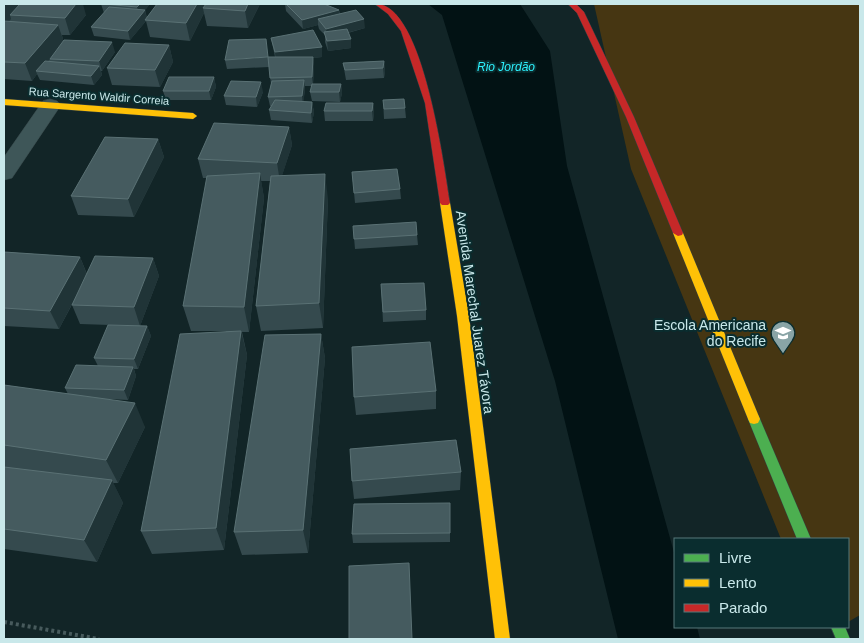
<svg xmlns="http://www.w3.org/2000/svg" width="864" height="643" font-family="Helvetica,sans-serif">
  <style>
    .green { fill: #463612 }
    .water { fill: #021214 }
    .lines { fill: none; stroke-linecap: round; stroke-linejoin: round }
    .street-casing { stroke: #324244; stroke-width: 1 }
    .fast-casing { stroke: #324244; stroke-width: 1 }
    .slow-casing { stroke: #324244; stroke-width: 1 }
    .jam-casing { stroke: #324244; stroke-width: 1 }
    .path { stroke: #475a5c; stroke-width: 4; stroke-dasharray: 3 3; stroke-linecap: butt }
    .street { fill: #3e5658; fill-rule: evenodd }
    .fast { fill: #4caf50; fill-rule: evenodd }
    .slow { fill: #ffc107; fill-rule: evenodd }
    .jam { fill: #c62828; fill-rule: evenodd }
    .wall { fill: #354a4e }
    .shaded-wall { fill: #203437 }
    .building { fill: #455b5f; stroke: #5a7174 }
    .labels { text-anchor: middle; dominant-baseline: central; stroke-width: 4; stroke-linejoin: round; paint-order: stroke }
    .far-street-label { font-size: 11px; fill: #c9e8ea; stroke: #0a2d2f }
    .far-water-label { font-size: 12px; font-style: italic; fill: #2df2ff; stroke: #0a2d2f }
    .street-label { font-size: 14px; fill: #c9e8ea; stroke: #0a2d2f }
    .poi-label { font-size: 14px; fill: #c9e8ea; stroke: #0a2d2f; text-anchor: end }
  </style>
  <rect width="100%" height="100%" fill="#122527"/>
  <!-- green -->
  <path class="green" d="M594 4H860V615L848 622V539H781L631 169Z"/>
  <!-- water -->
  <path class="water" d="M428 4H520L550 51 567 166 675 556V627H697L700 639H618L555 381 442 15Z"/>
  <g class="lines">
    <!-- street casing -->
    <g class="street-casing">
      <path id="street" d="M50 99 57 101 61 105 12 178 4 180V157L43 101Z"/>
    </g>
    <!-- fast casing -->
    <g class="fast-casing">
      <path id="fast" d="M754 414 758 415 760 419 811 539H797L748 419 750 415Z
        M831 627H845L850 639H836Z"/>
    </g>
    <!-- slow casing -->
    <g class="slow-casing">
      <path id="slow" d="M4 99 193 113 197 116 193 119 4 105Z
        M445 200 450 203 469 316 510 639H495L457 316 440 203Z
        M678 230 683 233 760 419 758 423 754 424 750 423 748 419 673 233Z"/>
    </g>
    <!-- jam casing -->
    <g class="jam-casing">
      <path id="jam" d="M375 4C423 1 444 167 450 203L448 205H442L440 203 425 103 401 31 388 14Z
        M568 4H576L584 12 634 117 683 233 682 235 678 236 673 233 626 117 577 13Z"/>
    </g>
    <!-- path -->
    <path class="path" d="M4 622 99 639"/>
    <!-- street -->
    <use href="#street" class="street"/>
    <!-- fast -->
    <use href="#fast" class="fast"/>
    <!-- slow -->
    <use href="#slow" class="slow"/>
    <!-- jam -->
    <use href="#jam" class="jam"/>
  </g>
  <!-- wall -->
  <path class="wall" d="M4 4 86 15 70 35H62L63 40 115 52 102 71H101L102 75 94 85 40 80 37 74 32 81 4 79Z
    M101 4H150L145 10 147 18 157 4H260L248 28 207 26 204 13 190 41 150 37 146 21 130 40 94 36 91 27 104 13Z
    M285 4H324L339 10 340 14 365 28 348 33 351 39V48L328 51 325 42V35L319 29 318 25 303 29 286 11Z
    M271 38 322 47V57L313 58 314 66 313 84H341L342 93 340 102 312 101 310 92 312 86H305V90L303 102H312L314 112 312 123 271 120 269 110 271 106H270L268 97 271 84 269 67 227 69 225 60 275 57Z
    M169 45 173 62 160 87 112 85 107 68Z
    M384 61 385 71 384 78 346 80 343 63Z
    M214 77 216 87 211 100H166L163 91Z
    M263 92 257 107 226 105 224 96Z
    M383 100 405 108 406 118 384 119Z
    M373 103 374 113 373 121H325L324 111Z
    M289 127 292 145 282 175 328 199 323 328 261 331 256 306 270 181H261L264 198 249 332H242L247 355 224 550 152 554 141 531 226 331H191L183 306 207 178H203L198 159Z
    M158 139 164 157 134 217 78 215 71 196Z
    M352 172 400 189 401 199 355 203Z
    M353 226 417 235 418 245 355 249Z
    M4 252 80 257 87 274 153 258 159 276 140 326 80 324 72 305 75 299 59 329 4 326Z
    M381 284 426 310V320L383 322Z
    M147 326 151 336 138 369H134L136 376 128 400 108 399 145 427 118 483H113L123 503 97 562 4 549V385L68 394 65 388 98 366 94 358Z
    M321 334 325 358 308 553 242 555 234 532Z
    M436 391V409L356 415 354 397Z
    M461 472 460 490 354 499 352 481Z
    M450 533V542L353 543 352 534Z"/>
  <!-- shaded-wall -->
  <path class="shaded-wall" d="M4 4H24L10 15 11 19 4 27Z
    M76 4H83L86 15 70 35 65 18Z
    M140 4H150L140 16 137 7Z
    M197 4H208L203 8 204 13 190 41 186 23Z
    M248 4H260L248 28 245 11Z
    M145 10 147 20H145L146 21 130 40 128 31Z
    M339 10 340 19H318V25L303 29 302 20Z
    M364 19 365 28 327 38 326 29Z
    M58 25 64 42 40 71H36L37 74 32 81 25 63Z
    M351 39V48L328 51 327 41Z
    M112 42 115 52 102 71 99 61Z
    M169 45 173 62 160 87 155 70Z
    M322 47V57L313 58 314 66 313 86 312 77 276 62 275 52Z
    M384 61 385 71 384 78 383 68Z
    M99 66 102 75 94 85 91 76Z
    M214 77 216 87 211 100 209 91Z
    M304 80 305 90 303 106 302 96Z
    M261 82 263 92 257 107 256 97Z
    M341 84 342 93 340 102 339 92Z
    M312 102 314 112 312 123 311 113Z
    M373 103 374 113 373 121 372 111Z
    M289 127 292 145 280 182 277 163Z
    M158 139 164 157 134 217 128 199Z
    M260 173 264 198 249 332 244 307Z
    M325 174 328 199 323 328 319 303Z
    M80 257 87 275 59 329 50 311Z
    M153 258 159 276 140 326 134 307Z
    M147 326 151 336 138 369 134 359Z
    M241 331 247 355 224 550 216 528Z
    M321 334 325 358 308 553 303 530Z
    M133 367 136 376 128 400 124 390Z
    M135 403 145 427 118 483 106 460Z
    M112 480 123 503 97 562 84 540Z"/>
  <!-- building -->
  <path class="building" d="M20 4H76L65 18 10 15Z
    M104 4H140L137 7Z
    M157 4H197L186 23 145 20Z
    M206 4H248L245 11 203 8Z
    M286 4H324L339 10 302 20Z
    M109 7 145 10 128 31 91 27Z
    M356 10 364 19 326 29 318 19Z
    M4 21 58 25 25 63 4 62Z
    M347 29 351 39 327 41 324 32Z
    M313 30 322 47 275 52 271 38Z
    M266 39 268 57H313L312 77 270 78 268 57 225 60 229 40Z
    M64 40 112 42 99 61 50 59Z
    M125 43 169 45 155 70 107 68Z
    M45 61 99 66 91 76 36 71Z
    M384 61 383 68 345 70 343 63Z
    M169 77H214L209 91H163Z
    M304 80 302 96 268 97 272 81Z
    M231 81 261 82 256 97 224 96Z
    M312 84H341L339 92H310Z
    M404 99 405 108 384 109 383 100Z
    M275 100 312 102 311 113 269 110Z
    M326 103H373L372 111H324Z
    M214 123 289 127 277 163 198 159Z
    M105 137 158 139 128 199 71 196Z
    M397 169 400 189 354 193 352 172Z
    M260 173 244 307 183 306 207 176Z
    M325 174 319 303 256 306 271 176Z
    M416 222 417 235 354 239 353 226Z
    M4 252 80 257 50 311 4 308Z
    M95 256 153 258 134 307 72 305Z
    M424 283 426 310 383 312 381 284Z
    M108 325 147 326 134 359 94 358Z
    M241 331 216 528 141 531 180 334Z
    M321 334 303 530 234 532 265 335Z
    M430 342 436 391 354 397 352 347Z
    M76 365 133 367 124 390 65 388Z
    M4 385 135 403 106 460 4 445Z
    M456 440 461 472 352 481 350 449Z
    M4 467 112 480 84 540 4 529Z
    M450 503V533L352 534 354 504Z
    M409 563 412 639H349V566Z"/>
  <!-- icons -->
  <defs>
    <g id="school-pin" transform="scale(1.25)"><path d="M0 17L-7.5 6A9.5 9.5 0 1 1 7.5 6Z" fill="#89a4a6" stroke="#0a2d2f"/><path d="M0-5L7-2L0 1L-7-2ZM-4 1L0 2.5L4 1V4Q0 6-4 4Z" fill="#fff"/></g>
  </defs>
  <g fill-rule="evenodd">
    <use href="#school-pin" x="783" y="333"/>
  </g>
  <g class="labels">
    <!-- far-street labels -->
    <g class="far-street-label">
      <text transform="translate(99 96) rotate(4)">Rua Sargento Waldir Correia</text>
    </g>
    <!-- far-water labels -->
    <g class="far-water-label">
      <text x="506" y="67">Rio Jordão</text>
    </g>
    <!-- street labels -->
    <g class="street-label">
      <text transform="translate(475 312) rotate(82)">Avenida Marechal Juarez Távora</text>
    </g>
    <!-- poi labels -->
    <g class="poi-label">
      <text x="766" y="325">Escola Americana<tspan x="766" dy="16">do Recife</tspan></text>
    </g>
  </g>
  <!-- border -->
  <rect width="864" height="643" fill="none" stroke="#c9e8ea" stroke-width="10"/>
  <!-- legend -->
  <rect x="674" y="538" width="175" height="90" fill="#0a2d2f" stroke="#56787a"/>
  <rect x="684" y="554" width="25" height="8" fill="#4caf50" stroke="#56787a"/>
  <text x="719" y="563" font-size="15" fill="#c9e8ea">Livre</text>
  <rect x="684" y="579" width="25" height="8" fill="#ffc107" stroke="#56787a"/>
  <text x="719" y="588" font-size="15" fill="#c9e8ea">Lento</text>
  <rect x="684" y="604" width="25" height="8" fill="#c62828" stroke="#56787a"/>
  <text x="719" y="613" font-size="15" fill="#c9e8ea">Parado</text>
</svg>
